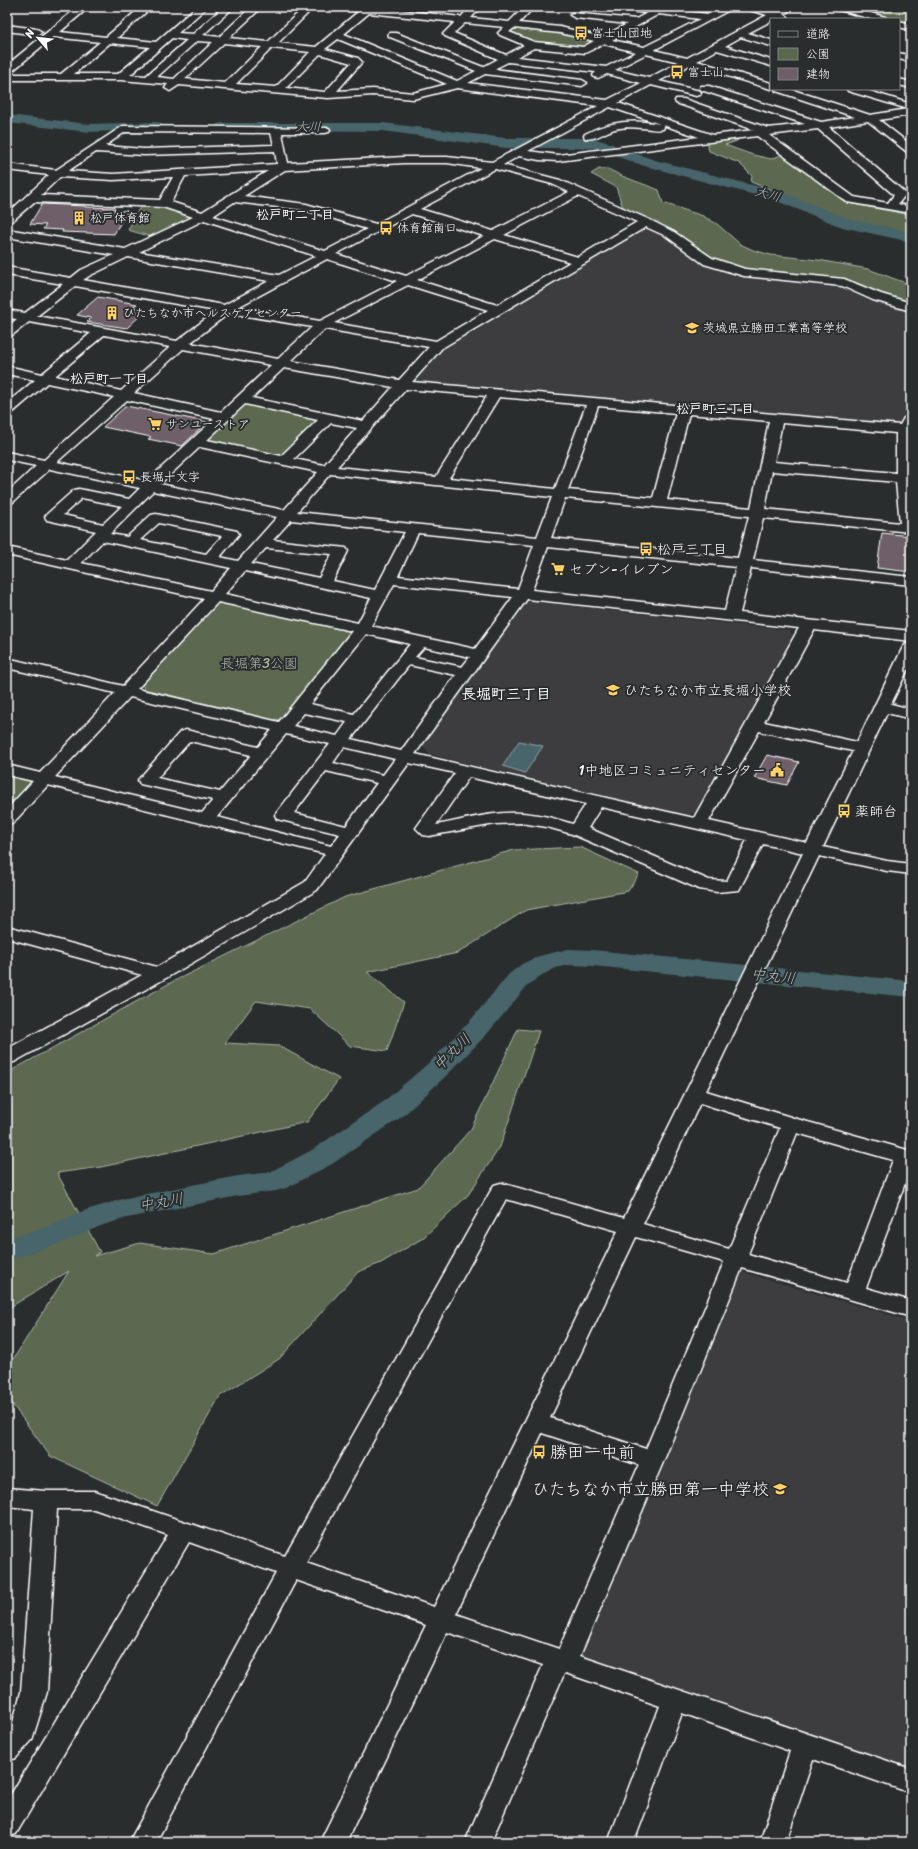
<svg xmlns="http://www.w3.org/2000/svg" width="918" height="1849" font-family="Sriracha,'Klee One',sans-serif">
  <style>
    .built { fill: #3e3c3f }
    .green { fill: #5b6850; stroke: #adb4a8 }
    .water { fill: #47656a; stroke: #91a3a6 }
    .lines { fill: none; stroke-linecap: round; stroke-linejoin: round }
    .river { fill: #47656a; fill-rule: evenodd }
    .building { fill: #6e5e68; stroke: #fff }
    .minor-casing { stroke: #fff; stroke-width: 3 }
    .minor { fill: #2a2d2e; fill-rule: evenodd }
    .labels { text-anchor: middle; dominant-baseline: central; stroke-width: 4; stroke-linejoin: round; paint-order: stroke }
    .far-poi-label { font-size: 12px; fill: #fff; stroke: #2a2d2e; text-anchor: start }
    .far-water-label { font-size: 13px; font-style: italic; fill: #acbabc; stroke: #2a2d2e }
    .far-neighbourhood-label { font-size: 13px; font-weight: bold; fill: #fff; stroke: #2a2d2e }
    .poi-label { font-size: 14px; fill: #fff; stroke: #2a2d2e; text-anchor: start }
    .park-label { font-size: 14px; fill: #adb4a8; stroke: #2a2d2e }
    .neighbourhood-label { font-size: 15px; font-weight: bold; fill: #fff; stroke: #2a2d2e }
    .water-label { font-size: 15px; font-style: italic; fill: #acbabc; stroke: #2a2d2e }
    .near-poi-label { font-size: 17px; fill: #fff; stroke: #2a2d2e; text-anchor: start }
  </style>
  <rect width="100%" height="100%" fill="#2a2d2e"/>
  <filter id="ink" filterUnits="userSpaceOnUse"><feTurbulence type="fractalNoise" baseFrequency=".025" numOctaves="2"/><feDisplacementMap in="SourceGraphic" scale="8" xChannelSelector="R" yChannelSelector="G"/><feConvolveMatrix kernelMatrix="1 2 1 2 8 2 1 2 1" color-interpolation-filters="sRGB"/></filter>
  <g filter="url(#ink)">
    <!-- built -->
    <path class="built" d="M646 227H651L673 240 842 284 911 310V410L903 424 898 425 417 383 414 379 443 345Z
      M524 601 788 630 793 634 700 811 683 817 429 754 423 746Z
      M739 1271 911 1321V1773L581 1657Z"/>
    <!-- green -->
    <path class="green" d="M845 7H911V25L899 23V19H886Z
      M512 27 560 32 596 41 582 49 534 44 505 33Z
      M741 137 737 141 725 145 753 155 771 159 781 155 838 194 847 203 911 215V235L851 223 751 182 752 176 739 163 709 151 707 143Z
      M599 169H608L622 176 659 190 663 203 703 216 717 224 740 244 753 250 771 255 818 260 868 269 911 285V305L899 302 847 281 745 270 713 261 675 232 651 221 624 211 616 187 591 174Z
      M141 205 162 206 197 217 152 237 128 230Z
      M246 403 321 419 281 458 204 441Z
      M217 602 351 631 352 635 283 718 275 720 144 689 141 681Z
      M7 775 33 781 7 809Z
      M580 847 639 874 628 891 526 910 458 953 367 972 404 1002 387 1051 350 1046 310 1009 256 1001 225 1043 279 1046 339 1079 307 1122 101 1167 57 1173 100 1252 94 1256 140 1243 214 1254 418 1188 471 1129 518 1029 539 1031 500 1147 468 1195 423 1238 381 1263 358 1272 279 1359 220 1396 157 1506 50 1456 7 1397V1369L69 1271 7 1309V1073L170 983 345 897 514 850Z"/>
    <!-- water -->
    <path class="water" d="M519 741 543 746 525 773 503 766Z"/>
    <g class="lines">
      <!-- river -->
      <path class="river" d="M7 115 89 124 156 122 161 123 163 126 161 129 156 130 89 132 7 123Z
        M222 123H383L506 138H592L613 144 616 147 613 150 608 152 592 148H506L383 131 217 130 215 127 217 124Z
        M623 149 655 160 786 194 852 220 911 232V242L842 227 774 200 645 166 618 157 615 154 618 151Z
        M568 949 593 950 911 981V997L593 966 568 965 556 968 540 976 527 986 487 1034 449 1073 403 1116 332 1164 286 1188 276 1191 238 1196 127 1218 103 1225 63 1242 7 1261V1239L43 1228 83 1211 126 1198 238 1176 270 1172 312 1150 383 1102 431 1061 469 1022 509 974 522 964 539 956Z"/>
    </g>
    <!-- building -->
    <path class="building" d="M42 204 85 206V207L115 208 114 211H127L114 234 62 232 63 230 43 229 46 225 30 224Z
      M98 297 137 304 132 307 146 310 127 328 87 322 91 318 77 315Z
      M126 406 207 422 182 446 148 439 151 437 103 427Z
      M882 533 911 536V572L877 568Z
      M767 755 799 762 787 785 754 778Z"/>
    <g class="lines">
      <!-- minor casing -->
      <g class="minor-casing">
        <path id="minor" d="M78 7H89L60 32 106 37 141 7H152L117 38 156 42 196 7H207L178 33 193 34 223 7H234L203 35 219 37 251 7H262L229 38 268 42 304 7H314L278 43 316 47 359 11 344 10 339 7H375L461 17 470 7H481L471 18 509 22 524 7H534L519 23 560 27 602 37 627 24 575 18 570 15 572 13 636 19 647 13 622 10 617 7H647L709 14 723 7H735L654 50 687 58 767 15 746 9 744 7H759L774 11 783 7H795L784 14 788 17 786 19H771V21L748 33 771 40V46L741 37 725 46 771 60V66L717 50 697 61 771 83V89L690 65 659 81 700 91 701 93 700 95 696 96 651 85 618 103 713 135 754 130 676 103 675 101 676 99H684L768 128 805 124 701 90 700 88 701 86H709L821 122 855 117 776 91 775 89H790L870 115 908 109 848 91 847 89H863L911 104V115L879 120 911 145V153L907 152 868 121 829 127 904 192 906 194 898 204 911 207V213L847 202 757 136 558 161 539 160 519 156 503 165 560 180 650 220 674 232 712 258 745 269 844 279 881 294 911 303V311L873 300 842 286 744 276 704 264 666 236 646 227 442 348 412 382 900 425 904 418 911 417V532L763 518 753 560 911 577V585L751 568 740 613 911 631V641L814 630 764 722 857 742 903 647 906 644 911 642V663L891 704 911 709V719L887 713 823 847 887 861 911 864V874L887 871 819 856 706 1091 797 1119 911 1151V1167L866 1288 911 1301V1317L742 1268 664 1460 580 1656 911 1769V1793L813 1759 786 1842H760L790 1751 682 1713 634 1842H608L660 1706 566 1673 564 1674 491 1842H465L543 1665 447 1632 346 1842H320L426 1625 296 1580 156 1842H129L276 1573 189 1542 16 1834 7 1837V1801L168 1535 94 1509H57L47 1692 32 1740 16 1758 7 1761V1732L12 1726 21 1692 34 1509 7 1506V1488L46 1491H94L285 1556 494 1185 501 1183 624 1218 803 853 763 844 739 890 717 892 699 889 572 834 547 827 521 823 495 824 429 836 423 835 416 828 455 773 409 763 317 890 166 978 14 1062 7 1063V1049L142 975 7 938V926L157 967 305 882 325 854 48 785 13 823 7 824V809L33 781 7 775V765L40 773 115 693 7 668V658L123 686 204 599 7 555V547L67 560 96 531 47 520 45 517 47 514 74 490 79 489 129 499 140 488 50 469 12 503 7 504V493L36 466 7 460V452L44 460 114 397 47 383 12 413 7 414V403L35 380 7 374V366L42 374 91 333 29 322 11 336 7 337V327L17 319 7 318V310L25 313 63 284 7 275V267L71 278 81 270 114 255 7 237V229L125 249 193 217 163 207 34 202 11 222 7 223V214L49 175 7 170V164L56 170 123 126 329 128 330 130 329 132 325 133H282L288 163 404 157H447L492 162 598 106 457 88 413 99 373 95 328 98 179 85 170 91 165 88 168 84 121 80H7V74H61L100 42 53 37 11 72 7 73V65ZM369 13 455 22 443 34 445 36 498 59 483 67 396 33H390L388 35 390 37 476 71 457 81 344 34ZM659 14 700 19 644 47 612 40ZM465 23 504 27 498 33 500 35 524 45 506 55 454 33ZM514 28 560 33 594 41 583 47 534 42 509 32ZM172 38 187 40 146 76 130 75ZM338 39 447 84 413 93 373 89 337 91 362 62 358 58 325 49ZM197 41 213 42 174 79 157 77ZM110 43 150 47 118 74H74ZM224 43 262 47 225 83 185 79ZM604 44 636 52 606 67 517 57 534 48 585 53ZM272 48 310 52 276 87 236 84ZM320 54 351 63 325 92 286 88ZM646 54 679 62 649 78 615 70ZM508 62 596 72 593 75 594 77 598 78 607 74 641 83 607 100 468 83 485 74 582 86 587 83 582 80 494 69ZM610 107 660 124C634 119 609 121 585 134L584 136 585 138C595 141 606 131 615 129 623 127 632 127 641 128 648 128 656 131 663 129L664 127 663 125 699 137 558 155 528 151ZM818 129 894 195 888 203 854 197 769 135ZM125 132 271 133 274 145 144 149 105 146ZM275 151 277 164 113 174 68 171 96 152 144 155ZM404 163H447L481 168 376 224 306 204 244 196 285 170ZM495 169 552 184 569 192 493 231 420 209ZM268 171 202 212 171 202 185 176ZM60 177 113 180 173 177 160 200 41 195ZM578 196 637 222 578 257 504 235ZM234 202 305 210 367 229 325 251 213 216ZM412 214 484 236 406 276 336 254ZM204 220 316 256 279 275 139 252ZM495 239 570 262 497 305 417 280ZM128 257 269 281 224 305 83 280 89 276ZM327 259 397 281 320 321 238 307ZM408 285 488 310 436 341 334 323ZM75 286 216 311 177 341 37 316ZM229 313 312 327 278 359 190 343ZM325 329 429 347 399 380 291 361ZM104 335 170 347 121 391 55 376ZM183 349 271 365 221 412 134 393ZM284 368 393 387 363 421 252 398ZM406 389 487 396 436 477 337 467ZM499 397 586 405 555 489 449 478ZM127 400 214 419 147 481 57 462ZM245 404 318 420 281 456 207 440ZM598 406 676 413 653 498 568 490ZM689 414 769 421 751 508 667 500ZM331 423 357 428 324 465 294 459ZM782 423 896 433V473L774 462ZM200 447 318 472 284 510 160 484ZM772 471 896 482 900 523 765 509ZM330 474 552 497 537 537 297 512ZM153 491 277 517 238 561 220 557 239 534 237 531 232 530 156 514 151 515 127 537 110 534ZM82 498 122 506 103 524 63 515ZM565 498 749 516 738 558 551 538ZM291 520 405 532 375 590 333 581 348 551 346 548 273 540ZM159 523 222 536 206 554 140 540ZM418 533 534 545 518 589 398 576ZM103 541 231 568 211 591 81 563ZM548 547 736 567 725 611 532 590ZM266 548 332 554 319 578 251 564ZM245 571 371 598 358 623 225 594ZM394 584 513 597 475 649 371 626ZM527 599 799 628 694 818 415 754ZM218 602 352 631 279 722 137 689ZM366 634 410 644 354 714 310 704ZM424 647 470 657 462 667 415 657ZM409 665 456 675 401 751 351 739ZM130 697 272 730 258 747 186 730 180 732 138 780 140 784 213 800 202 813 55 777ZM304 713 347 722 337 736 293 726ZM759 731 853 751 807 843 709 821ZM286 734 330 744 275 815 277 819 340 834 331 846 217 817ZM190 741 251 755 220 792 157 778ZM344 747 395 759 383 775 333 763ZM326 771 377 783 346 826 294 813ZM469 777 586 804 573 824C557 819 539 814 522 813 493 811 464 820 436 825ZM601 807 747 840 727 881 709 880 588 828ZM700 1103 780 1128 729 1249 643 1224ZM797 1133 893 1160 847 1283 748 1254ZM506 1199 618 1231 434 1607 306 1563ZM636 1237 724 1262 646 1449 550 1418ZM542 1433 639 1465 559 1649 456 1614Z
          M834 7H850L885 17 887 19H871L836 9Z
          M899 21 911 24V30L899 27Z
          M7 25 37 29 42 32 37 35 7 31Z
          M899 53 911 56V62L899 59Z
          M899 79 911 82V88L899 85Z"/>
      </g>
      <!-- minor -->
      <use href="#minor" class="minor"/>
    </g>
  </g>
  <!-- icons -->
  <defs>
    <g id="bus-bare" transform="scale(1.08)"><path d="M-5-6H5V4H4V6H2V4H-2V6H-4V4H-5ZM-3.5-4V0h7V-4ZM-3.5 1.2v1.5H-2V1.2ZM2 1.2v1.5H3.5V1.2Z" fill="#ffd166" stroke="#2a2d2e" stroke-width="2.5" paint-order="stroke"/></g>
    <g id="building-bare" transform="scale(1.08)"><path d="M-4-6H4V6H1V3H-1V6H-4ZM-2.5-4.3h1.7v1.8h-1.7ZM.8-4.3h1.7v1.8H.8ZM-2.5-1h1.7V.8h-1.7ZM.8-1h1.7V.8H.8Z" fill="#ffd166" stroke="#2a2d2e" stroke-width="2.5" paint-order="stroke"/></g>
    <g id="school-bare" transform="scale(1.08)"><path d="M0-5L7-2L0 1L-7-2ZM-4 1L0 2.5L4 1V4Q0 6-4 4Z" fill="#ffd166" stroke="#2a2d2e" stroke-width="2.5" paint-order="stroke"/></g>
    <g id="supermarket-bare" transform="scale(1.08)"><path d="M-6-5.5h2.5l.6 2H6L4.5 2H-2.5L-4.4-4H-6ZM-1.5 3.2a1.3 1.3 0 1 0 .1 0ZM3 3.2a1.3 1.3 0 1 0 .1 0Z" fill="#ffd166" stroke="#2a2d2e" stroke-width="2.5" paint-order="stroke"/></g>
    <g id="civic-bare" transform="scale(1.08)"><path d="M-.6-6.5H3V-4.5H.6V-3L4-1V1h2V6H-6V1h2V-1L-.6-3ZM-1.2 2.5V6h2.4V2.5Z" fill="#ffd166" stroke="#2a2d2e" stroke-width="2.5" paint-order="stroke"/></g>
  </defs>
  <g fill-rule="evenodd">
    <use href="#bus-bare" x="581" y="33"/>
    <use href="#bus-bare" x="677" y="72"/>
    <use href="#building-bare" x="79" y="218"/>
    <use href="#bus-bare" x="386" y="228"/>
    <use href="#building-bare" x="112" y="313"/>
    <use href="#school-bare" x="692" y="328"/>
    <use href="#supermarket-bare" x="155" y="424"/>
    <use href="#bus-bare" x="129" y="477"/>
    <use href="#bus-bare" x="646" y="549"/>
    <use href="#supermarket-bare" x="558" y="569"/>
    <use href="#school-bare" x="613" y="690"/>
    <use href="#civic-bare" x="777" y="770"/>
    <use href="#bus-bare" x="844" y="811"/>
    <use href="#bus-bare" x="539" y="1452"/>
    <use href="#school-bare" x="780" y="1489"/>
  </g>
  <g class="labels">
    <!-- far-poi labels -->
    <g class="far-poi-label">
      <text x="592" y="33">富士山団地</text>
      <text x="688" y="72">富士山</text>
      <text x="90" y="218">松戸体育館</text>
      <text x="397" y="228">体育館南口</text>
      <text x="123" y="313">ひたちなか市ヘルスケアセンター</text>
      <text x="703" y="328">茨城県立勝田工業高等学校</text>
      <text x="166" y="424">サンユーストア</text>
      <text x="140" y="477">長堀十文字</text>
    </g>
    <!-- far-water labels -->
    <g class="far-water-label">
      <text x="308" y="126">大川</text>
      <text transform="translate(768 194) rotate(16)">大川</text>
    </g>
    <!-- far-neighbourhood labels -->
    <g class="far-neighbourhood-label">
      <text x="295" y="214">松戸町二丁目</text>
      <text x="109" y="378">松戸町一丁目</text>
      <text x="715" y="408">松戸町三丁目</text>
    </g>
    <!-- poi labels -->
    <g class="poi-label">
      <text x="657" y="549">松戸三丁目</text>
      <text x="569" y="569">セブン-イレブン</text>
      <text x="624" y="690">ひたちなか市立長堀小学校</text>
      <text x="766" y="770" text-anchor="end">1中地区コミュニティセンター</text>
      <text x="855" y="811">薬師台</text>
    </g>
    <!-- park labels -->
    <g class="park-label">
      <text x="259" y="663">長堀第3公園</text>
    </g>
    <!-- neighbourhood labels -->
    <g class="neighbourhood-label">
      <text x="506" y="694">長堀町三丁目</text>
    </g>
    <!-- water labels -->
    <g class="water-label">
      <text transform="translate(773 976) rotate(6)">中丸川</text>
      <text transform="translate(452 1052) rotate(-44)">中丸川</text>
      <text transform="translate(161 1202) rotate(-10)">中丸川</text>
    </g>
    <!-- near-poi labels -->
    <g class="near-poi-label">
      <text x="550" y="1452">勝田一中前</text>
      <text x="769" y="1489" text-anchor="end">ひたちなか市立勝田第一中学校</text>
    </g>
  </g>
  <!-- margin -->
  <rect width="918" height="1849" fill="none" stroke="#2a2d2e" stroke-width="24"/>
  <rect x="12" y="12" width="894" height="1825" fill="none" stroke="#fff" stroke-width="1.5" filter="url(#ink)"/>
  <!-- legend -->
  <rect x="770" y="18" width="130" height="72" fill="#2a2d2e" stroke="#7f8182"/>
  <rect x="778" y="31" width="20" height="6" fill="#2a2d2e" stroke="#7f8182"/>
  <text x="806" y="38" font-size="12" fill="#ffffff">道路</text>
  <rect x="778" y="48" width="20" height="12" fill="#5b6850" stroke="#7f8182"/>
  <text x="806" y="58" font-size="12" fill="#ffffff">公園</text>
  <rect x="778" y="68" width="20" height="12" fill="#6e5e68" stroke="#7f8182"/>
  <text x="806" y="78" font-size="12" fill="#ffffff">建物</text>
  <!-- north arrow -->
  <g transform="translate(38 38) rotate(298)" stroke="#2a2d2e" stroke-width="3" paint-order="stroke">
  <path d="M0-3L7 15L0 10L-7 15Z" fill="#ffffff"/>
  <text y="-6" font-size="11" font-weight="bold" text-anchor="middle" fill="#ffffff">N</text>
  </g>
</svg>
